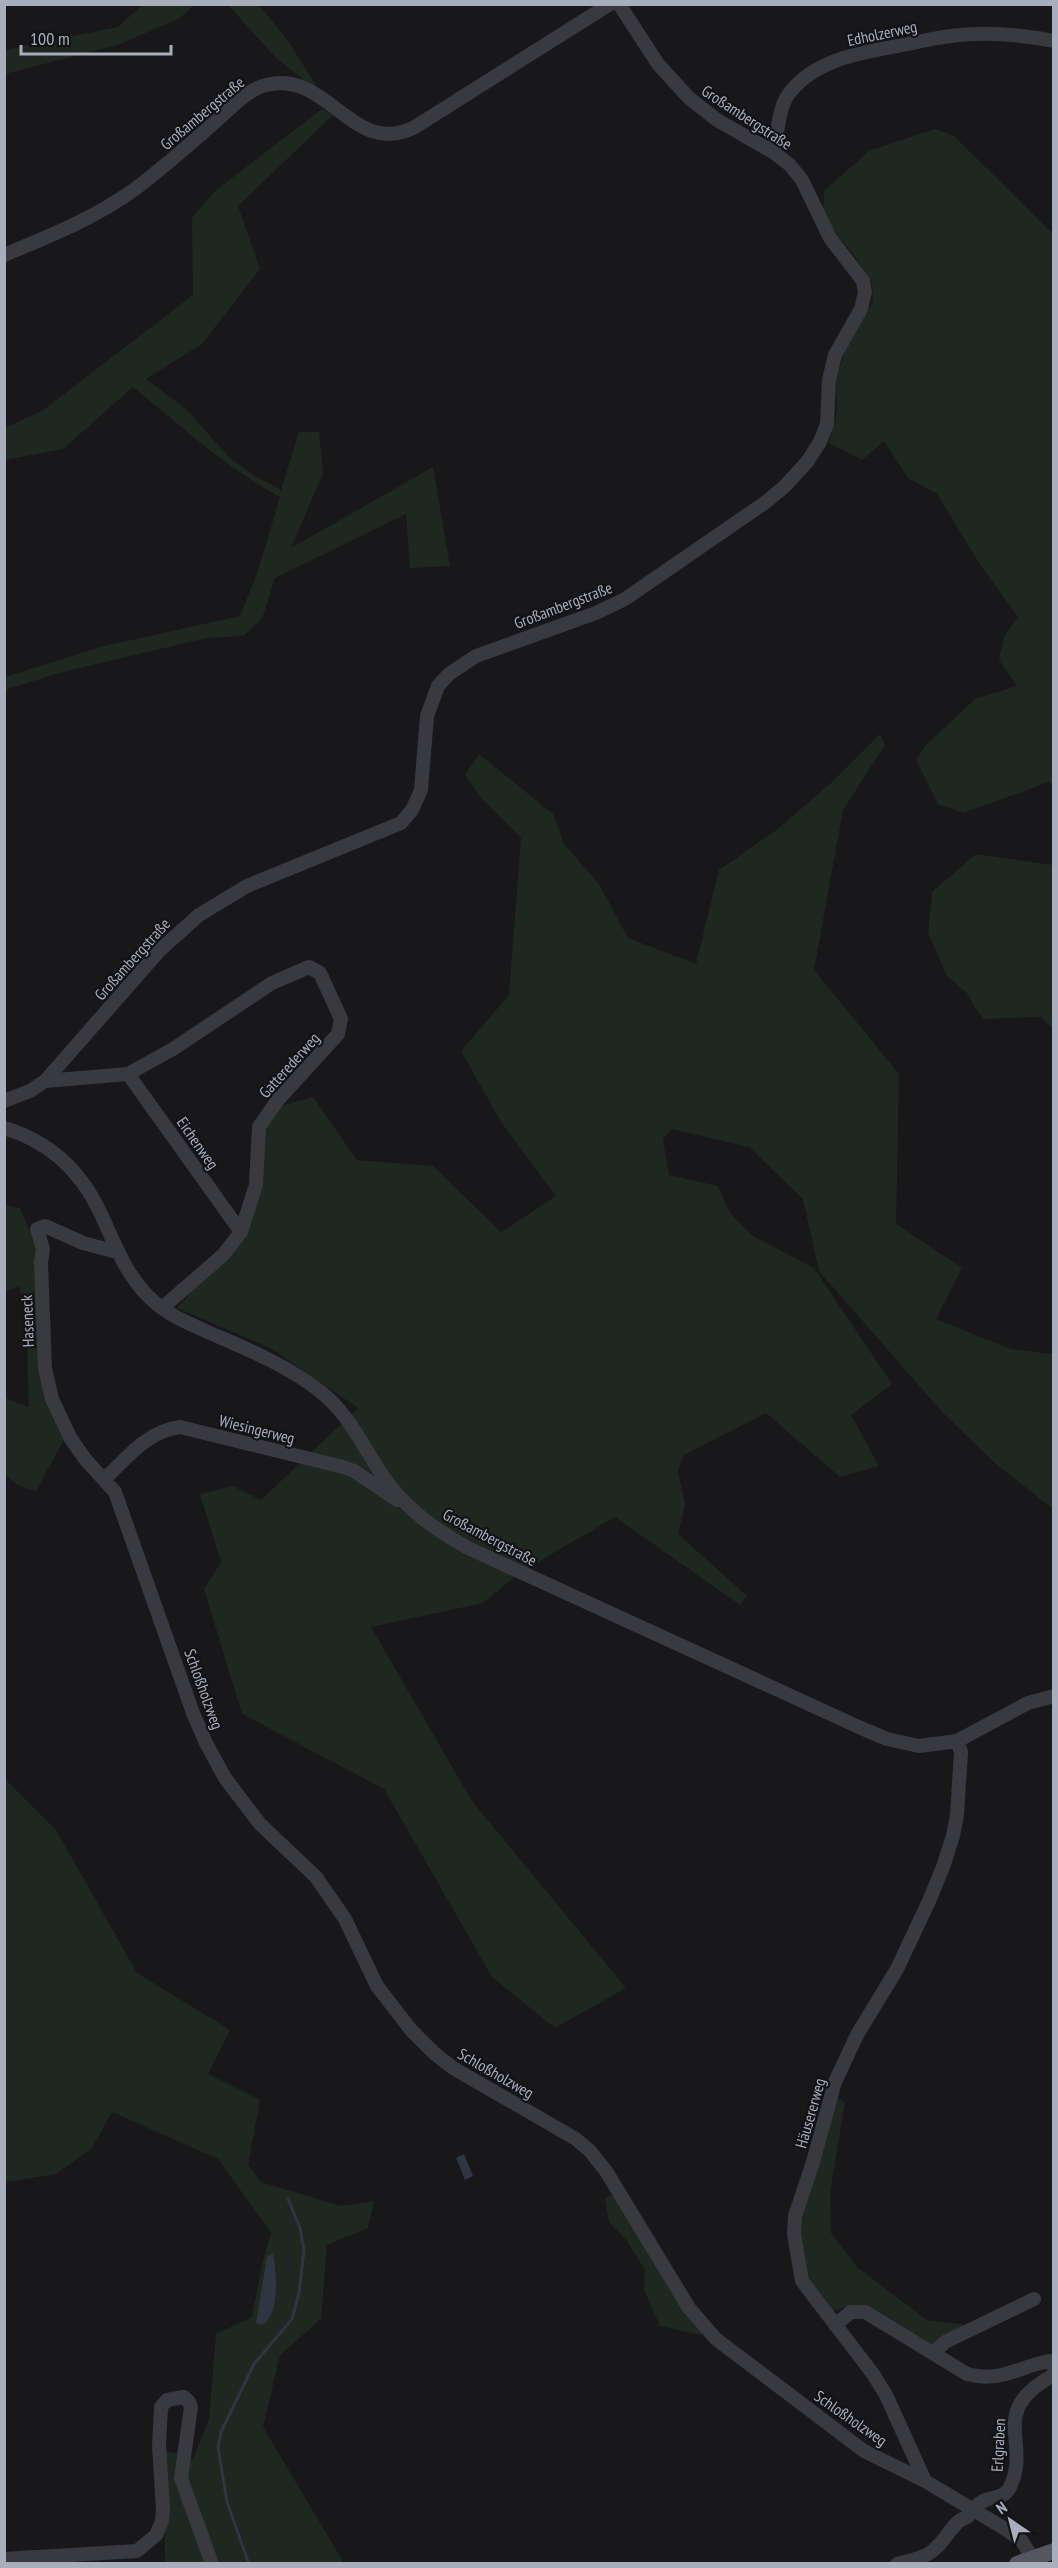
<svg xmlns="http://www.w3.org/2000/svg" width="1058" height="2568" font-family="'PT Sans Narrow',sans-serif">
  <style>
    .green { fill: #1e2720 }
    .water { fill: #2d3641 }
    .lines { fill: none; stroke-linecap: round; stroke-linejoin: round }
    .stream { stroke: #2d3641; stroke-width: 3 }
    .minor { stroke: #393a40; stroke-width: 14 }
    .major { stroke: #555660; stroke-width: 16 }
    .rail-casing { stroke: #4c4d56; stroke-width: 5 }
    .rail { stroke: #131316; stroke-width: 3; stroke-dasharray: 9; stroke-linecap: butt }
    .labels { text-anchor: middle; dominant-baseline: central; stroke-width: 4.5; stroke-linejoin: round; paint-order: stroke }
    .street-label { font-size: 16px; fill: #a9aebc; stroke: #131316 }
  </style>
  <rect width="100%" height="100%" fill="#18181b"/>
  <!-- green -->
  <path class="green" d="M143 4 194 5 180 18 118 45 5 74V50L118 27Z
    M228 5H259L286 38 321 93 277 59Z
    M322 109 333 115 238 206 260 269 202 344 146 379 186 409 231 459 255 476 281 490 299 432H319L323 473 291 548 433 467 450 566 410 568 406 514 275 578 262 619 243 636 206 638 59 673 5 690V677L104 646 240 616 258 571 280 497C226 468 181 426 133 387L63 449 5 460 4 428 42 411 193 295 192 218 215 191Z
    M935 129 954 136 1053 234V787L1049 782 963 813 938 804 916 760 926 745 975 699 1017 686 999 660 1004 636 1018 617 979 563 937 494 908 478 884 441 862 460 829 443 837 411 836 378 846 349 873 302 872 283 854 255 823 218 824 191 869 151Z
    M880 734 885 745 843 810 814 970 899 1074 896 1224 962 1268 936 1319 1010 1349 1053 1354V1509L995 1463 943 1413 819 1271 803 1199 749 1147 671 1129 663 1140 669 1175 718 1186 730 1213 753 1236 814 1268 892 1384 851 1415 879 1466 840 1477 766 1413 684 1455 678 1471 685 1505 678 1534 747 1596 740 1605 615 1517 519 1573 483 1603 371 1627 472 1801 626 1988 555 2028 492 1977 384 1789 242 1714 204 1589 221 1562 200 1494 233 1486 261 1500 358 1408 272 1349 177 1308 203 1278 234 1252 253 1216 264 1163V1127L281 1106 313 1097 357 1160 433 1166 501 1232 556 1196 501 1122 461 1051 509 995 521 838 482 799 465 775 479 754 553 814 564 844 599 884 628 938 696 964 719 870 779 828 832 782Z
    M976 854 1053 865V1028L1040 1017 984 1019 975 1008 967 993 947 976 928 933 932 892Z
    M5 1205 20 1208 37 1249 40 1377 56 1419 66 1436 36 1491 19 1486 5 1475V1398L29 1407 27 1361 28 1325 19 1286 5 1291Z
    M5 1779 56 1830 137 1973 230 2030 208 2074 260 2100 248 2165 261 2182 341 2206 374 2201 368 2228 327 2245 321 2319 280 2355 263 2427 344 2563H165L164 2450 193 2459 209 2419 216 2334 252 2317 262 2264 271 2233 218 2159 112 2112 92 2148 56 2174 7 2182 5 2191Z
    M834 2096 845 2102 830 2193 831 2233 857 2267 927 2320 968 2325 932 2347 849 2306 833 2311 806 2279 797 2234 800 2213Z
    M615 2192 708 2333 701 2335 660 2326 644 2290 645 2270 627 2241 609 2222 605 2199Z"/>
  <!-- water -->
  <path class="water" d="M464 2154 473 2176 465 2180 456 2158Z
    M273 2254C277 2272 280 2316 262 2325L256 2323 267 2256Z"/>
  <g class="lines">
    <!-- stream -->
    <path class="stream" d="M249 2564 227 2502 218 2447 221 2432 254 2364 292 2319 299 2293 304 2250 300 2228 288 2199"/>
    <!-- minor -->
    <path class="minor" d="M773 152C779 133 777 107 791 91 819 57 867 52 908 44 930 39 953 34 976 34 1002 33 1028 36 1054 41
      M4 255C50 236 95 218 135 189 163 168 189 145 215 122 230 109 246 90 266 85 328 69 353 159 415 127L610 4
      M128 1074 241 1232
      M45 1081 128 1074 173 1049 272 983 309 967 320 973 341 1019 338 1034 277 1101 259 1127 256 1185 241 1232 223 1255 162 1308
      M4 1101 30 1091 45 1081 160 950 199 915 247 886 401 823 412 810 421 790 427 716 438 686 449 674 476 656 596 613 625 599 766 502 785 486 807 462 820 442 827 424 829 380 835 355 861 309 865 292 863 281 830 238 802 180 790 165 773 152 717 120 689 98 658 64 619 4
      M4 1128C49 1141 80 1170 100 1212 114 1242 125 1274 150 1298 168 1316 193 1325 217 1336 252 1351 291 1368 321 1392 350 1415 364 1449 385 1479 407 1510 436 1530 468 1548L861 1728 887 1739 919 1746 957 1741 1028 1703 1054 1696
      M117 1252 83 1243 45 1226 37 1229 43 1249 41 1263 45 1368 52 1399 71 1439 85 1459 115 1492 193 1713 206 1743 225 1778 260 1824 316 1877 345 1919 377 1986 411 2030 434 2053 453 2068 576 2139 590 2151 606 2171 689 2308 716 2339 864 2451 925 2481 1007 2530 1022 2541 1032 2558
      M105 1479C127 1457 148 1431 180 1427L343 1467 354 1471 397 1500
      M835 2325 851 2312H865L967 2374C1000 2383 1018 2367 1049 2361L1054 2367
      M933 2353 945 2342 1034 2299
      M925 2481 886 2395 873 2374 802 2281 794 2234 795 2216 813 2162 835 2082 857 2035 897 1969 929 1901 943 1867 953 1836 957 1815 961 1752 957 1741
      M4 2559 137 2551 156 2535 162 2521 163 2509 159 2445 161 2407 167 2400 184 2397 189 2402 191 2407 181 2478 212 2564
      M897 2564C908 2561 919 2559 928 2554 941 2547 946 2534 956 2524 959 2520 963 2519 967 2517 972 2513 975 2507 980 2503 990 2495 1003 2501 1010 2487 1032 2442 986 2411 1054 2375"/>
    <!-- major -->
    <path class="major" d="M1017 2564 1054 2551"/>
    <!-- rail casing -->
    <g class="rail-casing">
      <path id="rail" d="M1053 2564 1054 2563"/>
    </g>
    <!-- rail -->
    <use href="#rail" class="rail"/>
  </g>
  <g class="labels">
    <!-- street labels -->
    <g class="street-label">
      <text transform="translate(882 33) rotate(-12)">Edholzerweg</text>
      <text transform="translate(202 113) rotate(-40)">Großambergstraße</text>
      <text transform="translate(747 117) rotate(33)">Großambergstraße</text>
      <text transform="translate(563 605) rotate(-21)">Großambergstraße</text>
      <text transform="translate(132 959) rotate(-48)">Großambergstraße</text>
      <text transform="translate(289 1065) rotate(-48)">Gatterederweg</text>
      <text transform="translate(198 1143) rotate(55)">Eichenweg</text>
      <text transform="translate(27 1321) rotate(-92)">Haseneck</text>
      <text transform="translate(257 1429) rotate(14)">Wiesingerweg</text>
      <text transform="translate(490 1537) rotate(28)">Großambergstraße</text>
      <text transform="translate(204 1689) rotate(70)">Schloßholzweg</text>
      <text transform="translate(496 2073) rotate(30)">Schloßholzweg</text>
      <text transform="translate(810 2113) rotate(-74)">Häusererweg</text>
      <text transform="translate(851 2418) rotate(35)">Schloßholzweg</text>
      <text transform="translate(998 2445) rotate(-87)">Erlgraben</text>
    </g>
  </g>
  <!-- border -->
  <rect width="1058" height="2568" fill="none" stroke="#a9aebc" stroke-width="12"/>
  <!-- north arrow -->
  <g transform="translate(1010 2520) rotate(325)" stroke="#131316" stroke-width="4.5" paint-order="stroke">
  <path d="M0-4.5L10 22L0 15L-10 22Z" fill="#a9aebc"/>
  <text y="-9" font-size="16" font-weight="bold" text-anchor="middle" fill="#a9aebc">N</text>
  </g>
  <!-- scale -->
  <path d="M21 45v9h150v-9" fill="none" stroke="#a9aebc" stroke-width="3"/>
  <text x="30" y="45" font-size="18" fill="#a9aebc" stroke="#131316" stroke-width="4.5" paint-order="stroke">100 m</text>
</svg>
